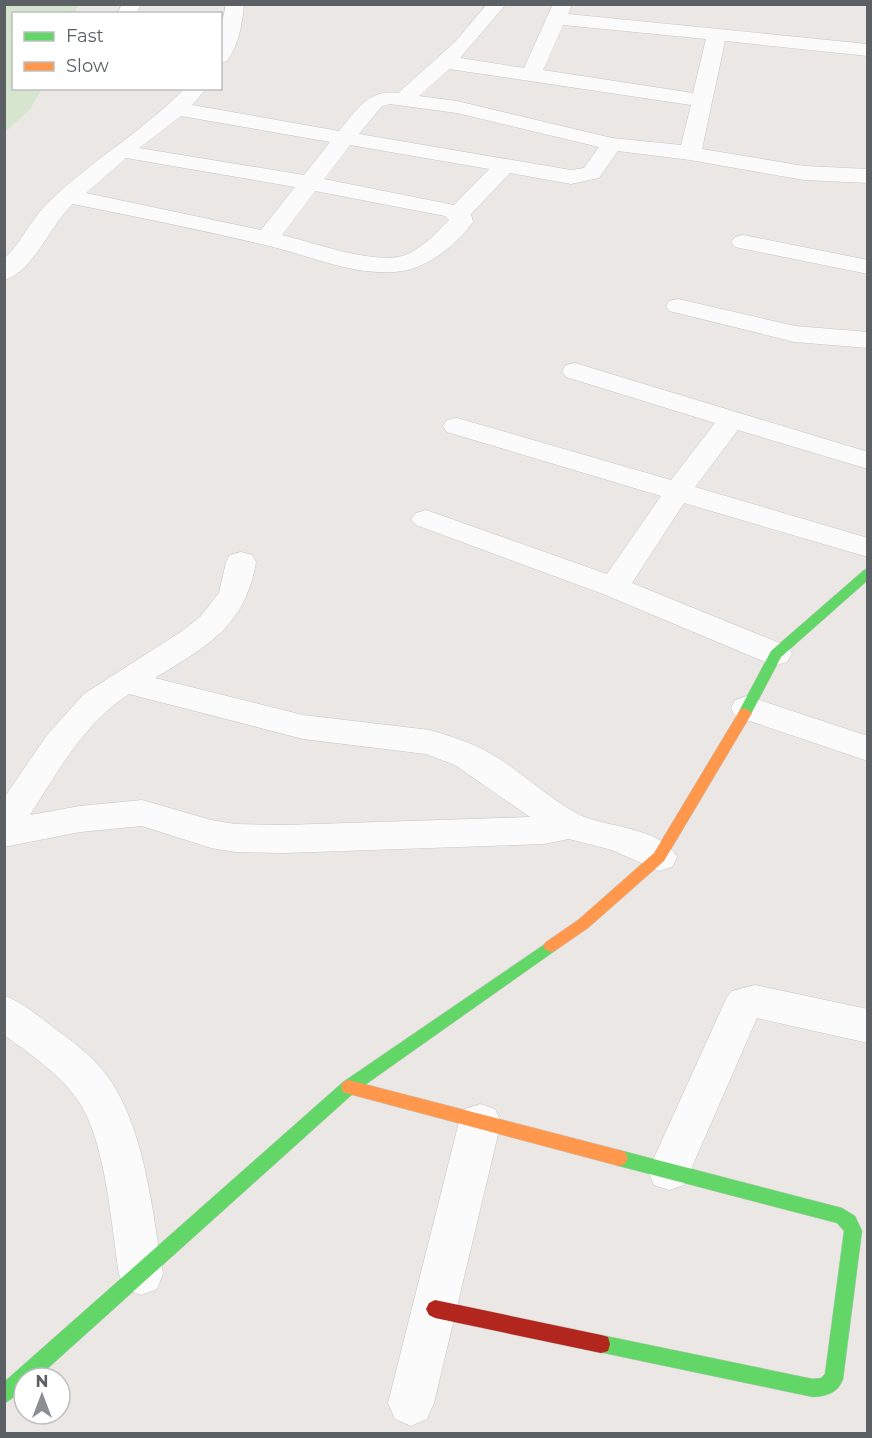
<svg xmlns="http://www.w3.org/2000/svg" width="872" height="1438" font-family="Montserrat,sans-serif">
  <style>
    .green { fill: #d6e6ce }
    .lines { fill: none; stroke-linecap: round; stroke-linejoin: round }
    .street-casing { stroke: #c5c6c5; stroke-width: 1 }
    .fast-casing { stroke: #c5c6c5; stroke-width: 1 }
    .slow-casing { stroke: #c5c6c5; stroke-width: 1 }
    .jam-casing { stroke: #c5c6c5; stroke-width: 1 }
    .street { fill: #fcfbfb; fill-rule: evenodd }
    .fast { fill: #63d668; fill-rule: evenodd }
    .slow { fill: #ff974d; fill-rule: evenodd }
    .jam { fill: #b3261e; fill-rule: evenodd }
  </style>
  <rect width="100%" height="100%" fill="#eae7e4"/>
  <!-- green -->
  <path class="green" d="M5 4 78 5 75 13 14 14V88L42 89 30 109 5 132Z"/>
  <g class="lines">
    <!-- street casing -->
    <g class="street-casing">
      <path id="street" d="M122 4H141L136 14H117Z
        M226 4H244C242 25 239 44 227 61L220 63V34Z
        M487 4H506L460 58 524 68 553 4H572L568 14 868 44V56L725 41 702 149 804 166 868 169V183L804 180 690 160 618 151 599 178 571 184 510 173 471 214 473 222C457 244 430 266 403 271 357 278 309 255 265 245 202 230 137 217 73 204 51 223 33 273 4 280V259C22 242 32 217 50 201 92 160 145 130 185 88H207L192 105 339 131C357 110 368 89 398 93L455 42ZM563 25 706 39 693 93 543 70ZM449 69 691 105 681 145 612 138 457 101 419 96ZM390 104 457 113 599 147 584 168 571 170 359 134 382 106ZM181 116 330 142 304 175 139 148ZM350 145 489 169 454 205 324 179ZM126 158 295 187 261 230 86 193ZM315 191 445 216 449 220C436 233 422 249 405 255 377 266 312 242 282 235Z
        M743 235 868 260V274L735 247 731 242 735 237Z
        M678 299 795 326 868 332V348L795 342 669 311 666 306 669 301Z
        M575 363 868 452V469L738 430 695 487 868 538V557L684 503 632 583 787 646 792 654 787 662 776 665 765 662 603 594 416 525 411 519 416 513 426 510 607 574 661 496 447 432 443 426 447 420 457 418 671 480 715 423 566 377 562 371 566 365Z
        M241 552 252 555 256 562C245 627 207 646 155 678L303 715 430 730C446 735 463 740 478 747 514 764 543 795 578 814 605 828 660 826 677 857L672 867 659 871 612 850 569 839 544 844 285 853 235 852 211 848 142 826 80 832 4 847V798L47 735 84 694 182 631 200 617 219 593 226 562 230 555ZM129 694 303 739 426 754 455 765 530 817 285 825 235 824 211 820 142 800 80 806 30 815C58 771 84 723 129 694Z
        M747 696 868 736V761L735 716 731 708 735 700Z
        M755 985 868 1009V1043L757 1018 684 1185 669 1190 654 1185 648 1171 727 997 732 991Z
        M4 996C23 1002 38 1016 54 1028 72 1041 91 1055 105 1073 145 1125 152 1211 163 1274L157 1289 141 1295 125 1289 119 1274C111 1225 106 1139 77 1099 59 1073 30 1054 4 1035Z
        M480 1104 495 1109 501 1122 434 1403 427 1419 411 1426 395 1419 388 1403 459 1122 465 1109Z"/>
    </g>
    <!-- fast casing -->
    <g class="fast-casing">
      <path id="fast" d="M868 569V580L781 657 750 716H740L738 713 771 651 864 570Z
        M551 940 556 942 559 946 556 950 355 1092 37 1378H24V1390L4 1404V1382L343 1082Z
        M619 1150 842 1208 855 1216 862 1231 843 1379C838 1393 827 1396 813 1397L594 1351 592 1344 594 1337 601 1335 813 1379 821 1378 825 1374 844 1231 837 1223 619 1166 613 1164 610 1158 613 1152Z"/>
    </g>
    <!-- slow casing -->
    <g class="slow-casing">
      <path id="slow" d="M745 708 752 713 664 861 588 928 556 950 551 952 546 950 543 946 546 942 578 920 654 853 740 710Z
        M349 1080 619 1150 625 1152 628 1158 625 1164 619 1166 349 1094 343 1092 341 1087 343 1082Z"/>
    </g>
    <!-- jam casing -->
    <g class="jam-casing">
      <path id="jam" d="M435 1300 601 1335 608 1337 610 1344 608 1351 601 1353 435 1318 429 1315 426 1309 429 1303Z"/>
    </g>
    <!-- street -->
    <use href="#street" class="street"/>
    <!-- fast -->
    <use href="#fast" class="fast"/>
    <!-- slow -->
    <use href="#slow" class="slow"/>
    <!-- jam -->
    <use href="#jam" class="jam"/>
  </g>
  <!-- border -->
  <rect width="872" height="1438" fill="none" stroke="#5a6063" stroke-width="12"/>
  <!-- legend -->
  <rect x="12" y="12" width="210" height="78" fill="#ffffff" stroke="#bdbfc1" stroke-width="1.5"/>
  <rect x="24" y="32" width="30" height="9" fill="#63d668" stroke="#bdbfc1" stroke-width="1.5"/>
  <text x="66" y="42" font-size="18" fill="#5a6063">Fast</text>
  <rect x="24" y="62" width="30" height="9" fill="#ff974d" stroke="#bdbfc1" stroke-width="1.5"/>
  <text x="66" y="72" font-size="18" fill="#5a6063">Slow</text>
  <!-- north arrow -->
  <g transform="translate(42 1396)"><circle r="28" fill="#ffffff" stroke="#bdbfc1" stroke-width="1.5"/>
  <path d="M0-4.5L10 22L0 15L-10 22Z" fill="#8c8f90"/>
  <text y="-9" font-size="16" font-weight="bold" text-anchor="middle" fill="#5a6063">N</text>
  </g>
</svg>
